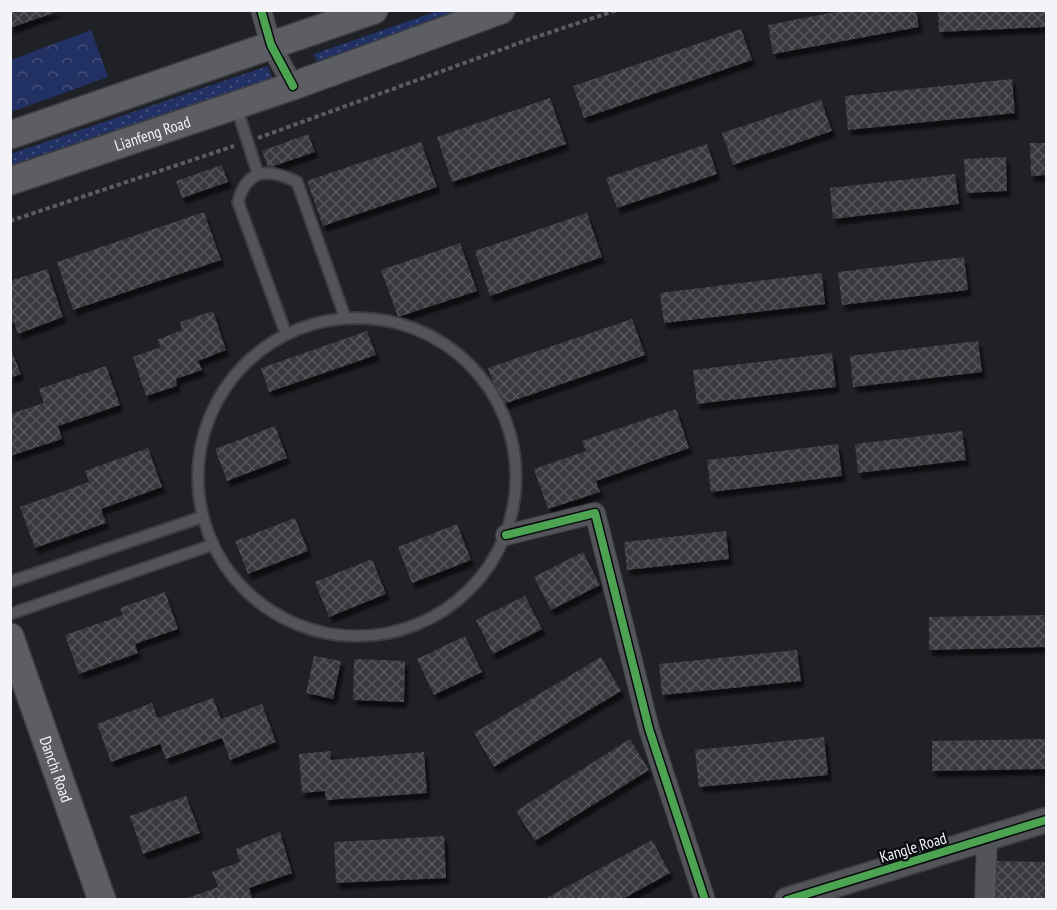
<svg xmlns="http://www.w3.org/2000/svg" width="1057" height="910" font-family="'PT Sans Narrow',sans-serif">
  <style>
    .grass { fill: url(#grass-dots) }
    .forest { fill: url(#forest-crowns) }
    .building { fill: url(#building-cross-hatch); filter: url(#shadow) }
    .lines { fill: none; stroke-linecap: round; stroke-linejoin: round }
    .service-casing { stroke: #3c3d42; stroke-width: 14 }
    .minor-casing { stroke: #3c3d42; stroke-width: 22 }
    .tertiary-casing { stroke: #3c3d42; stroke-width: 27 }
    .secondary-casing { stroke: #3c3d42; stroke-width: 30 }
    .path { stroke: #5a5c5f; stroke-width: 4; stroke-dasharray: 4.5 3; stroke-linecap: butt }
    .service { stroke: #535457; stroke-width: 10 }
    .minor { stroke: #535457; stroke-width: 20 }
    .tertiary { stroke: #535457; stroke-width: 24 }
    .secondary { stroke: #5c5e64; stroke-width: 27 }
    .cycleway-casing { stroke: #080a0e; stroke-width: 11 }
    .cycleway { stroke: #4ca352; stroke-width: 8 }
    .labels { text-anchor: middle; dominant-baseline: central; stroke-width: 4.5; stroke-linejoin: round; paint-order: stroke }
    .street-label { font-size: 16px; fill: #f2f4fa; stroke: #080a0e }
  </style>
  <defs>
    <pattern id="grass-dots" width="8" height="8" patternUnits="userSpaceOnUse" patternTransform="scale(1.5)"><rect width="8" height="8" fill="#213163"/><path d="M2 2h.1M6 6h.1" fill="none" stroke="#424f7a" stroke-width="1.8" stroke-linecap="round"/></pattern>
    <pattern id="forest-crowns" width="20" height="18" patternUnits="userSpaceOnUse" patternTransform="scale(1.5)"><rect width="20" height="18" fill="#213163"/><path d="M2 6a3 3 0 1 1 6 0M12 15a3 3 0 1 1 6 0" fill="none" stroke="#424f7a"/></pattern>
    <pattern id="building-cross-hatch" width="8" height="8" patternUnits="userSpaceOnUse" patternTransform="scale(1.5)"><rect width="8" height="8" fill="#38393d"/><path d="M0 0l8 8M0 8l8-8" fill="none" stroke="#55565a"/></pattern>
    <filter id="shadow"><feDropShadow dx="3.5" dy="6" stdDeviation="1.5" flood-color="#0009"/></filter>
  </defs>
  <rect width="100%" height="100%" fill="#202126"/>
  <!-- grass -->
  <path class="grass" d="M437 11H478L318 66 314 54Z
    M268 66 273 80 11 170 10 154Z"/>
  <!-- forest -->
  <path class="forest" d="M91 30 108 77 11 112V60Z"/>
  <!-- building -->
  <path class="building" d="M10 10H59V11L10 28Z
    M845 10H916L919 27 773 54 768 25Z
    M938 10H1046V27L939 32Z
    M741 29 752 60 584 118 573 86Z
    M1012 79 1015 113 848 130 845 96Z
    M550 98 566 144 452 182 437 137Z
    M821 100 832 131 733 165 722 133Z
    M308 134 315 152 268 168 262 151Z
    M421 142 437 187 323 226 307 181Z
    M1030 143H1046V175L1031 176Z
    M707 144 717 174 617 208 606 178Z
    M1006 157 1007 191 966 193 964 159Z
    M222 165 228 182 182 198 176 181Z
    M955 174 959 204 833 219 830 188Z
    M204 212 221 260 73 310 57 262Z
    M587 213 602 257 490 296 475 251Z
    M460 243 477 291 398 317 381 270Z
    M964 257 968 290 842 305 838 272Z
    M47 269 63 317 18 334 14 322 10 323V281Z
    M822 273 825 304 664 323 660 293Z
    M213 311 226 350 198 361 202 370 176 379 177 386 146 396 133 357 161 347 157 340 182 330 180 322Z
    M632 319 645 355 501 405 488 368Z
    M367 331 376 355 269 392 261 368Z
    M978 341 982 372 853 387 850 356Z
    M10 347 21 374 10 378Z
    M832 353 836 387 697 404 693 370Z
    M106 366 120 405 58 426 62 439 10 456V414L44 403 39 389Z
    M676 409 689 448 596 481 600 492 548 509 534 469 586 451 582 441Z
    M275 426 287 458 227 481 215 449Z
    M962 431 966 460 858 473 855 444Z
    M838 444 842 476 711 492 707 460Z
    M148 448 162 487 101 509 106 523 35 548 20 507 89 482 85 471Z
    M295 518 308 551 248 574 235 541Z
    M457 524 471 560 412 583 398 547Z
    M726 531 729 559 627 570 624 542Z
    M583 552 600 585 551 610 534 577Z
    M372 559 386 594 329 617 315 582Z
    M165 592 178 629 135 644 138 653 79 674 65 635 123 615 120 608Z
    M525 596 542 629 493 654 476 620Z
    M1046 615V647L929 650V617Z
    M465 636 482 672 434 695 417 659Z
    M797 650 801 681 662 695 659 664Z
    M314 656 341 661 333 699 306 693Z
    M601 657 621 691 494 767 474 733Z
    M354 659 405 661 404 702 353 700Z
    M213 698 221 719 262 704 276 742 230 760 222 738 166 759 160 744 111 762 97 724 152 703 158 718Z
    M824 737 828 775 699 787 695 750Z
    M630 739 649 770 535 841 516 811Z
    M1046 739V769L932 771V741Z
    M331 751V760L424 752 427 793 326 800 325 791 302 793 299 754Z
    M186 796 200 833 143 854 130 816Z
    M280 832 292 873 249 888 253 900H182L218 887 212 872 240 862 236 849Z
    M444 836 446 878 336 883 334 842Z
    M652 840 670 873 621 900H543Z
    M988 861 1046 862V900H988Z"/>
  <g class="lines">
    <!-- service casing -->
    <g class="service-casing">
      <path id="service" d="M236 106 258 174
        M198 477a159 159 0 1 1 318 0a159 159 0 1 1-318 0Z
        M286 334 238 202C247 168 269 168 297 182L345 317
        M10 582 202 517
        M10 614 212 545"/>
    </g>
    <!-- minor casing -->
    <g class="minor-casing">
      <path id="minor" d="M261 10 271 45 293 86
        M506 535 595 513 649 729 705 900
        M985 900 987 838"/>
    </g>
    <!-- tertiary casing -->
    <g class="tertiary-casing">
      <path id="tertiary" d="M787 900 1046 820"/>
    </g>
    <!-- secondary casing -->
    <g class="secondary-casing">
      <g id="secondary">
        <path d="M10 135 374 10"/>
        <path id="s1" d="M10 181 293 86 501 10"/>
        <path id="s2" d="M10 637 102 900"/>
      </g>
    </g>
    <!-- path -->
    <path class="path" d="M258 138 533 38 617 10
      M10 221 234 146"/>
    <!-- service -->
    <use href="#service" class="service"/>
    <!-- minor -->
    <use href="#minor" class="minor"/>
    <!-- tertiary -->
    <use href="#tertiary" class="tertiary"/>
    <!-- secondary -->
    <use href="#secondary" class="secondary"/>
    <!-- cycleway casing -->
    <g class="cycleway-casing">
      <path id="cycleway" d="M261 10 271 45 293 86
        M506 535 595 513 649 729 705 900
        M787 900 1046 820"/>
    </g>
    <!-- cycleway -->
    <use href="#cycleway" class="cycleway"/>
  </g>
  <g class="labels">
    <!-- street labels -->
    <g class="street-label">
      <text stroke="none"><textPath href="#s1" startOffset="150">Lianfeng Road</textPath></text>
      <text stroke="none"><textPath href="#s2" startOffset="140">Danchi Road</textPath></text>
      <text transform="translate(913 847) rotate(-17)">Kangle Road</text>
    </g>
  </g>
  <!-- border -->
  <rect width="1057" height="910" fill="none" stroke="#f2f4fa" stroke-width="24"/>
</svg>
